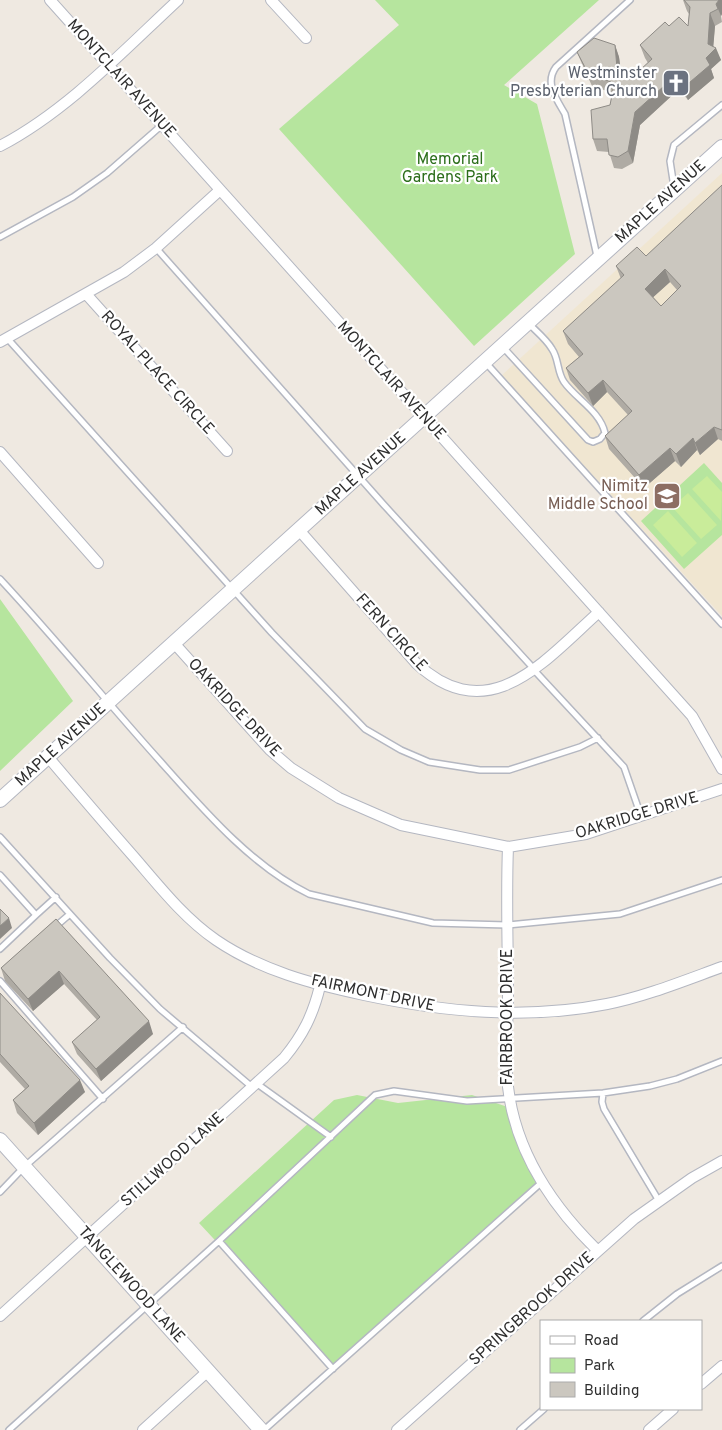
<svg xmlns="http://www.w3.org/2000/svg" width="722" height="1430" font-family="Overpass,sans-serif">
  <style>
    .education { fill: #f0e6d1 }
    .green { fill: #b6e59e }
    .pitch { fill: #c9ec9a }
    .lines { fill: none; stroke-linecap: round; stroke-linejoin: round }
    .lane-casing { stroke: #b4b7c1; stroke-width: 8 }
    .street-casing { stroke: #b4b7c1; stroke-width: 12 }
    .secondary-casing { stroke: #b4b7c1; stroke-width: 16 }
    .lane { stroke: #fff; stroke-width: 5 }
    .street { stroke: #fff; stroke-width: 10 }
    .secondary { stroke: #fff; stroke-width: 14 }
    .wall { fill: #afaba4; fill-rule: evenodd }
    .shaded-wall { fill: #8e8b86 }
    .building { fill: #cbc7bf; stroke: #8e8b86; fill-rule: evenodd }
    .labels { text-anchor: middle; dominant-baseline: central; stroke-width: 4.5; stroke-linejoin: round; paint-order: stroke }
    .worship-label { font-size: 16px; fill: #5b616d; stroke: #fff; text-anchor: end }
    .street-label { font-size: 16px; fill: #2e2e2e; stroke: #fff }
    .park-label { font-size: 16px; fill: #2c6e1b; stroke: #fff }
    .education-label { font-size: 16px; fill: #785e54; stroke: #fff; text-anchor: end }
  </style>
  <rect width="100%" height="100%" fill="#efe9e1"/>
  <!-- education -->
  <path class="education" d="M722 173V616L501 376Z"/>
  <!-- green -->
  <path class="green" d="M375 0H599L504 85 537 104 575 254 474 346 279 129 399 25Z
    M704 463 722 483V535L684 569 641 521Z
    M0 599 73 701 0 771Z
    M357 1095 398 1103 472 1095 511 1108 541 1183 334 1368 199 1223 334 1100Z"/>
  <!-- pitch -->
  <path class="pitch" d="M707 476 722 492 721 521 692 489Z
    M688 493 717 525 701 539 672 507Z
    M668 511 697 543 682 557 653 525Z"/>
  <g class="lines">
    <!-- lane casing -->
    <g class="lane-casing">
      <path id="lane" d="M674 187 670 161 674 145 722 105
        M0 237 73 197 107 173 162 125
        M156 248 384 505 534 669
        M597 256 565 114C557 100 544 83 556 67L630 0
        M7 338 272 633 365 729 401 750 429 762 480 770H509L580 747 598 738
        M502 346 588 440 593 442 600 439 605 433C600 411 576 399 564 382 557 372 559 359 552 349 547 340 536 331 528 323
        M486 363 722 624
        M0 579C55 638 106 701 160 761 202 808 251 866 309 894L433 923 507 925 620 914 722 880
        M534 670 624 767 641 816
        M0 837 110 958 160 1009 252 1087
        M0 875 36 915 56 897
        M56 926 70 914
        M0 949 36 915
        M0 981 103 1099
        M256 1083 331 1137
        M603 1093 602 1102 604 1109 659 1201
        M0 1192 24 1167 183 1027
        M219 1241 333 1369
        M643 1321 677 1294 722 1266
        M9 1430 219 1241 375 1095 394 1091 467 1101 603 1093 650 1086 677 1079 722 1061
        M264 1430 541 1183
        M520 1430 544 1409"/>
    </g>
    <!-- street casing -->
    <g class="street-casing">
      <path id="street" d="M50 0 692 716 722 769
        M271 0 306 38
        M0 146C67 111 123 51 178 0
        M87 295 227 451
        M0 342 124 272 156 248 220 190
        M0 452 98 563
        M299 530 416 663C489 731 545 660 599 612
        M174 643 270 750 291 768 339 798 401 825 508 847 586 834 722 789
        M48 757C76 790 105 824 134 857 159 886 184 918 216 940 260 970 312 984 364 995 444 1012 526 1020 607 1004 644 997 686 980 722 967
        M508 847C506 896 508 946 508 995 508 1022 505 1049 507 1075 511 1145 548 1202 597 1250
        M0 1316 284 1058C303 1035 313 1015 320 986
        M701 1384 722 1366
        M143 1430 208 1371
        M397 1430 634 1219 692 1178 722 1161
        M649 1430 673 1409"/>
    </g>
    <!-- secondary casing -->
    <g class="secondary-casing">
      <path id="secondary" d="M0 800 722 147
        M0 1140 261 1430"/>
    </g>
    <!-- lane -->
    <use href="#lane" class="lane"/>
    <!-- street -->
    <use href="#street" class="street"/>
    <!-- secondary -->
    <use href="#secondary" class="secondary"/>
  </g>
  <!-- wall -->
  <path class="wall" d="M683 0H722V14L721 16 722 22 715 26 713 46 721 60 711 69 714 78 688 100 679 89 640 125 633 163 622 169 614 168 609 152 597 151 593 139 610 105 613 93 592 86 582 64 577 52 615 45 619 57 621 72 629 80 648 63 645 58 640 45 669 26H688L689 14 687 11Z
    M722 185V441L718 439 700 455 697 450 681 467 675 461 644 488 609 449 605 436 628 415 607 392 593 406 570 380 566 368 579 357 568 344 563 331 621 279 616 266 646 256ZM670 282 677 290 661 306 653 297Z
    M56 919 153 1034 101 1081 77 1054 72 1042 97 1020 64 984 33 1011 5 981 1 968Z
    M0 993 85 1092 38 1135 17 1113 13 1100 25 1089 0 1062Z"/>
  <!-- shaded-wall -->
  <path class="shaded-wall" d="M719 0H722V14L721 16 716 4Z
    M710 13 715 26 713 51 716 48 721 60 711 69 714 78 688 100 683 88 706 58Z
    M615 45 619 57 622 80 617 68Z
    M674 77 679 89 640 125 633 163 628 151 635 112Z
    M665 269 670 282 649 301 645 289Z
    M603 380 607 392 593 406 588 393Z
    M714 427 718 439 700 455 695 443Z
    M693 438 697 450 681 467 676 454Z
    M670 448 675 461 644 488 639 475Z
    M9 918 12 928 0 939V926Z
    M59 971 64 984 33 1011 28 999Z
    M149 1021 153 1034 101 1081 96 1069Z
    M80 1080 85 1092 38 1135 34 1123Z"/>
  <!-- building -->
  <path class="building" d="M684 0H719L716 4 718 9 710 13 708 44 716 48 706 58 710 65 683 88 674 77 635 112 628 151 618 157 609 155 607 139H593L591 110 610 105 613 90 611 82 588 73 577 52 594 38 615 45 617 68 629 80 652 59 640 45 665 22 669 26 679 17 688 26 690 7Z
    M722 185V430L714 427 695 443 693 438 676 454 670 448 639 475 605 436 632 411 603 380 588 393 566 368 583 354 563 331 624 275 616 266 637 247 646 256ZM665 269 681 286 661 306 645 289Z
    M0 909 9 918 0 926Z
    M56 919 149 1021 96 1069 72 1042 100 1017 59 971 28 999 1 968Z
    M0 993 80 1080 34 1123 13 1100 29 1086 0 1054Z"/>
  <!-- icons -->
  <defs>
    <g id="church-square" transform="scale(1.4375)"><rect x="-9" y="-9" width="18" height="18" rx="4" fill="#6b7280" stroke="#fff"/><path d="M-1.2-6h2.4v3.5h3.3v2.4h-3.3V6h-2.4V-.1h-3.3v-2.4h3.3Z" fill="#fff"/></g>
    <g id="school-square" transform="scale(1.4375)"><rect x="-9" y="-9" width="18" height="18" rx="4" fill="#8d6e63" stroke="#fff"/><path d="M0-5L7-2L0 1L-7-2ZM-4 1L0 2.5L4 1V4Q0 6-4 4Z" fill="#fff"/></g>
  </defs>
  <g fill-rule="evenodd">
    <use href="#church-square" x="676" y="83"/>
    <use href="#school-square" x="667" y="496"/>
  </g>
  <g class="labels">
    <!-- worship labels -->
    <g class="worship-label">
      <text x="657" y="74">Westminster<tspan x="657" dy="18">Presbyterian Church</tspan></text>
    </g>
    <!-- street labels -->
    <g class="street-label">
      <text transform="translate(121 79) rotate(48)">MONTCLAIR AVENUE</text>
      <text transform="translate(661 202) rotate(-42)">MAPLE AVENUE</text>
      <text transform="translate(157 373) rotate(48)">ROYAL PLACE CIRCLE</text>
      <text transform="translate(391 381) rotate(48)">MONTCLAIR AVENUE</text>
      <text transform="translate(361 474) rotate(-42)">MAPLE AVENUE</text>
      <text transform="translate(391 633) rotate(48)">FERN CIRCLE</text>
      <text transform="translate(234 708) rotate(47)">OAKRIDGE DRIVE</text>
      <text transform="translate(61 745) rotate(-42)">MAPLE AVENUE</text>
      <text transform="translate(637 816) rotate(-17)">OAKRIDGE DRIVE</text>
      <text transform="translate(373 994) rotate(12)">FAIRMONT DRIVE</text>
      <text transform="translate(508 1017) rotate(-90)">FAIRBROOK DRIVE</text>
      <text transform="translate(173 1160) rotate(-42)">STILLWOOD LANE</text>
      <text transform="translate(131 1285) rotate(48)">TANGLEWOOD LANE</text>
      <text transform="translate(532 1309) rotate(-42)">SPRINGBROOK DRIVE</text>
    </g>
    <!-- park labels -->
    <g class="park-label">
      <text x="450" y="160">Memorial<tspan x="450" dy="18">Gardens Park</tspan></text>
    </g>
    <!-- education labels -->
    <g class="education-label">
      <text x="648" y="487">Nimitz<tspan x="648" dy="18">Middle School</tspan></text>
    </g>
  </g>
  <!-- legend -->
  <rect x="540" y="1320" width="162" height="90" fill="#ffffff" stroke="#ababab"/>
  <rect x="550" y="1336" width="25" height="8" fill="#ffffff" stroke="#ababab"/>
  <text x="584" y="1345" font-size="15" fill="#2e2e2e">Road</text>
  <rect x="550" y="1358" width="25" height="15" fill="#b6e59e" stroke="#ababab"/>
  <text x="584" y="1370" font-size="15" fill="#2e2e2e">Park</text>
  <rect x="550" y="1382" width="25" height="15" fill="#cbc7bf" stroke="#ababab"/>
  <text x="584" y="1395" font-size="15" fill="#2e2e2e">Building</text>
</svg>
